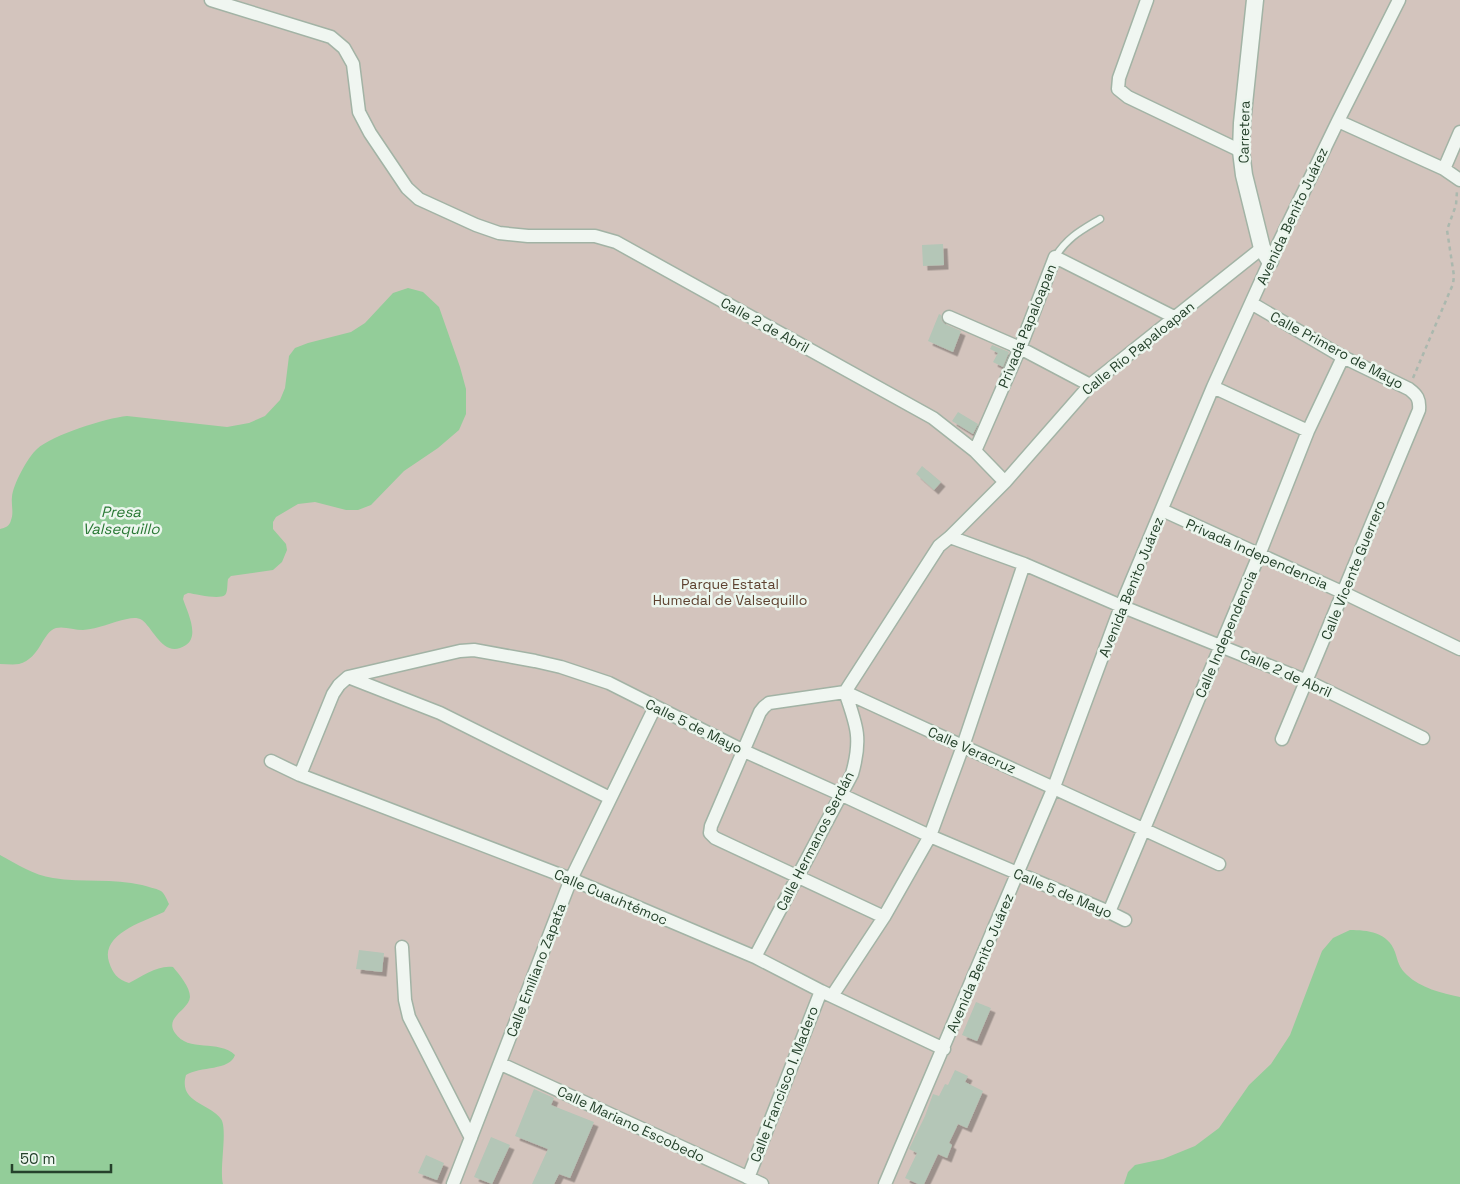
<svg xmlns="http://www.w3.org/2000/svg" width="1460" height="1184" font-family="'Space Grotesk',sans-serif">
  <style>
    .green { fill: #d3c4bd }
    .water { fill: #93cd99 }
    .building { fill: #b4c6b7; filter: url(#shadow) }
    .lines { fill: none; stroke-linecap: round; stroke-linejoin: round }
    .service-casing { stroke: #a2b3a5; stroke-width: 9 }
    .minor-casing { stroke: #a2b3a5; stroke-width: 15 }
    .tertiary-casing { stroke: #a2b3a5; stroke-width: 19 }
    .path { stroke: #abb8ae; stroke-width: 2.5; stroke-dasharray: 4 4; stroke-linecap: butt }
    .service { stroke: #f0f6f1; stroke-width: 6 }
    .minor { stroke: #f0f6f1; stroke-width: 12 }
    .tertiary { stroke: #f0f6f1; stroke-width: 16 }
    .labels { text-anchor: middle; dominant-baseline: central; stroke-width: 5; stroke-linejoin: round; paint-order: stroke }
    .street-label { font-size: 14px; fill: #25412b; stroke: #ecf6ee }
    .park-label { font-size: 14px; fill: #5e4230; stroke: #ecf6ee }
    .water-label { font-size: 15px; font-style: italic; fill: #2a7935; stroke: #ecf6ee }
  </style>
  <defs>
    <filter id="shadow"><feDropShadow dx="4.5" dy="4.5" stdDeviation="0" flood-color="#0004"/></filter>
  </defs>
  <rect width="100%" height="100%" fill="#dde9df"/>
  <!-- green -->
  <path class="green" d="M0 0H1460V1184H0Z"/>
  <!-- water -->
  <path class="water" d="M408 288 423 292 439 307 460 367 466 389V414L459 430 438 448 404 471 371 505 358 510H346L315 502 298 504 276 517 273 522V529L286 544 287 550 282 562 273 570 231 576 228 579C227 584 228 592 225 595 219 600 196 594 188 593L184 595 183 599C187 611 200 636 186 645 164 660 154 629 142 620 137 617 132 618 127 619 112 622 99 629 83 630 74 630 64 626 56 628 42 632 41 658 19 664 13 665 6 664 0 664V529C5 528 10 526 11 520 14 513 11 504 12 497 13 484 28 457 37 449 52 435 106 418 127 416L227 427 249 423 265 416 280 400 285 388 289 356 295 348 308 343 351 332 365 323 393 293Z
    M0 855C17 864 33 875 53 878 83 883 113 878 142 885 148 887 155 888 161 891 165 894 167 900 169 904L164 912C145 921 100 934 109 962 113 974 117 979 129 983 143 976 157 965 173 967 179 974 190 987 190 997 189 1010 164 1017 175 1033 188 1053 219 1039 235 1055 230 1071 200 1066 186 1075 178 1103 210 1103 221 1119 228 1129 219 1169 223 1184H0Z
    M1350 930C1367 930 1388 932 1395 952 1398 961 1399 968 1407 975 1420 988 1442 993 1460 997V1184H1124L1128 1172 1135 1165 1163 1159 1195 1146 1219 1128 1249 1085 1271 1064 1290 1035 1322 951 1333 938Z"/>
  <!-- building -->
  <path class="building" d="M943 244 944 265 923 266 922 245Z
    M939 314 941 315 942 321 945 324 961 331 953 352 928 341Z
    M992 345 1009 352 1003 367 993 362 998 353 990 349Z
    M958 412 978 424 973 434 952 421Z
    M922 466 941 482 934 490 916 474Z
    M359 950 384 953 382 972 356 969Z
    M976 1002 991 1008 977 1041 962 1035Z
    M955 1070 968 1076 965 1082 983 1091 967 1128 958 1124 949 1143 952 1145 947 1158 938 1154 924 1184H918L905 1178 917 1153 909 1149 925 1116 933 1094 939 1096 945 1084 948 1085Z
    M534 1089 554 1098 551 1105 594 1122 570 1178 559 1174 554 1184H532L548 1149 515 1136Z
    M491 1137 510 1145 492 1184 474 1177Z
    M426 1155 444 1163 437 1180 418 1173Z"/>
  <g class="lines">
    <!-- service casing -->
    <g class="service-casing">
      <path id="service" d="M1055 257C1068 237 1080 231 1100 219"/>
    </g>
    <!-- minor casing -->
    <g class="minor-casing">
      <path id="minor" d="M211 0 331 37 344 48 353 64 359 112 370 133 407 188 419 199 476 225 499 233 528 236H595L616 242 933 418 975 451 1005 482
        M1147 0 1119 78 1118 89 1128 97 1241 151
        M1338 121 1444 169 1460 180
        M1444 169 1460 132
        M1251 303 1343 357 1409 389C1417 395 1420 399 1419 410L1282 739
        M949 317 1020 348 1090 385
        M1213 387 1308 431
        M975 451 1020 348 1055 257 1176 318
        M1162 510 1344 593 1460 649
        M950 537 1024 564 1121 606 1307 681 1423 738
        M348 677 440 713 610 798
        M845 692 939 546 950 537 1005 482 1090 385 1262 248
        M271 761 300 775 571 879 755 957 821 991 944 1049
        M300 775 333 694 339 685 348 677 460 651 474 650 535 661 561 667 609 683 744 751 842 795 930 836 1109 912 1125 920
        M1109 912 1259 555 1308 431 1343 357
        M884 917 715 838 710 833 711 826 760 712 764 707 769 703 845 692 1219 864
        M402 947 405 1000 409 1017 471 1138
        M755 957 852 774C862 739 857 726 845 692
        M832 996 884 917 930 836 963 746 1024 564
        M501 1064 762 1184
        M748 1178 821 991
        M453 1184 571 879 655 707
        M885 1184 1054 787 1121 606 1213 387 1270 261 1338 121 1399 0"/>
    </g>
    <!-- tertiary casing -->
    <g class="tertiary-casing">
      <path id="tertiary" d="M1255 0 1242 123 1241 151 1244 175 1262 248 1270 261"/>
    </g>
    <!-- path -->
    <path class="path" d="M1413 378 1453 284 1454 276 1447 230 1456 205 1457 191"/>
    <!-- service -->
    <use href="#service" class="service"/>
    <!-- minor -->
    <use href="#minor" class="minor"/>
    <!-- tertiary -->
    <use href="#tertiary" class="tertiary"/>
  </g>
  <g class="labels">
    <!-- street labels -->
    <g class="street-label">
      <text transform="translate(1244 132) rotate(-89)">Carretera</text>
      <text transform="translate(1292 216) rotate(-65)">Avenida Benito Juárez</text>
      <text transform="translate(765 325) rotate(29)">Calle 2 de Abril</text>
      <text transform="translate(1027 326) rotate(-68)">Privada Papaloapan</text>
      <text transform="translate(1138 348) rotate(-39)">Calle Río Papaloapan</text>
      <text transform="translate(1337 350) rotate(28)">Calle Primero de Mayo</text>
      <text transform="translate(1257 554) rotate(24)">Privada Independencia</text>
      <text transform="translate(1353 570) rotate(-68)">Calle Vicente Guerrero</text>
      <text transform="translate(1131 587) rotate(-68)">Avenida Benito Juárez</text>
      <text transform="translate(1226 634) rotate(-67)">Calle Independencia</text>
      <text transform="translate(1286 673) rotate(24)">Calle 2 de Abril</text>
      <text transform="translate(694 726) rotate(26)">Calle 5 de Mayo</text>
      <text transform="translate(972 750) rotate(24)">Calle Veracruz</text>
      <text transform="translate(815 841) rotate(-63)">Calle Hermanos Serdán</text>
      <text transform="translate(1063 893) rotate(23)">Calle 5 de Mayo</text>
      <text transform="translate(611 897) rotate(23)">Calle Cuauhtémoc</text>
      <text transform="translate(980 963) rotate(-67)">Avenida Benito Juárez</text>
      <text transform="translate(536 970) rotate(-69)">Calle Emiliano Zapata</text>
      <text transform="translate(784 1084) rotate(-69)">Calle Francisco I. Madero</text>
      <text transform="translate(631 1124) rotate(25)">Calle Mariano Escobedo</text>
    </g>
    <!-- park labels -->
    <g class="park-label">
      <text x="730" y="584">Parque Estatal<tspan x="730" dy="16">Humedal de Valsequillo</tspan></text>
    </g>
    <!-- water labels -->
    <g class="water-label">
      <text x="121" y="511">Presa<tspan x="121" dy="17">Valsequillo</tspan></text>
    </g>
  </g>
  <!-- scale -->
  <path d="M12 1164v8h99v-8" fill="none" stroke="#25412b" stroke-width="2.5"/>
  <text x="20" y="1164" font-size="15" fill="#25412b" stroke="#ecf6ee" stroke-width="4" paint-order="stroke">50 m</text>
</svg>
